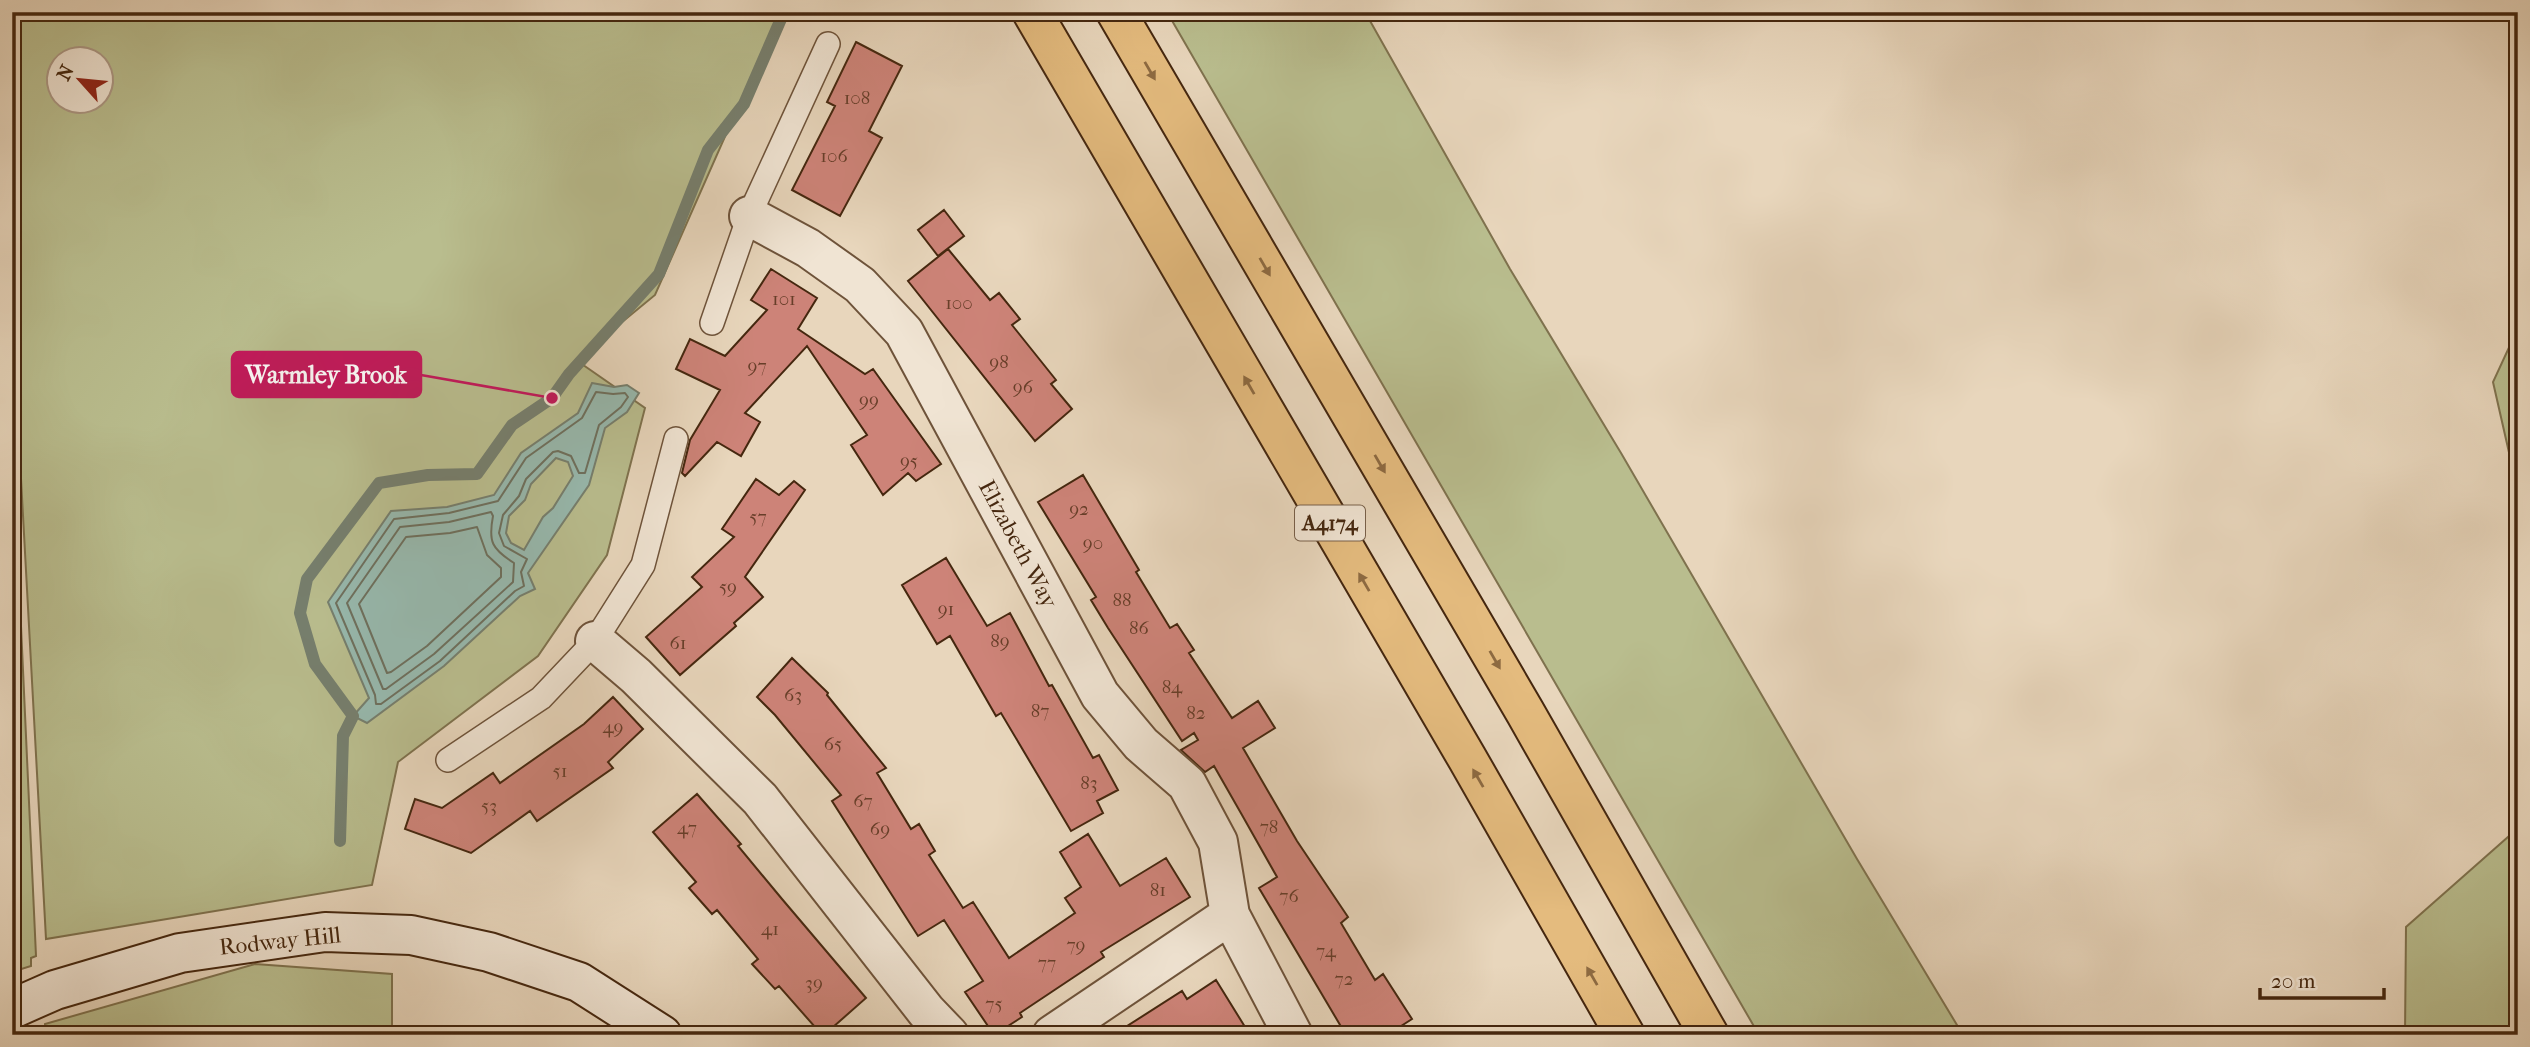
<svg xmlns="http://www.w3.org/2000/svg" width="2530" height="1047" font-family="'IM FELL French Canon',serif">
  <style>
    .green { fill: #b9bd8e; stroke: #7f724e; stroke-width: 2; fill-rule: evenodd }
    .water { fill: #97b9ae; stroke: #767f6e; stroke-width: 2; fill-rule: evenodd }
    .lines { fill: none; stroke-linecap: round; stroke-linejoin: round }
    .shore { stroke: #6e705e; stroke-width: 2 }
    .stream { stroke: #767f6e; stroke-width: 12 }
    .building { fill: #cd8378; stroke: #45270f; stroke-width: 2 }
    .lane-casing { stroke: #6e533a; stroke-width: 26 }
    .street-casing { stroke: #6e533a; stroke-width: 42 }
    .secondary-casing { stroke: #45270f; stroke-width: 42 }
    .highway-casing { stroke: #45270f; stroke-width: 42 }
    .lane { stroke: #f0e4d3; stroke-width: 23 }
    .street { stroke: #f0e4d3; stroke-width: 38 }
    .secondary { stroke: #f0e4d3; stroke-width: 38 }
    .highway { stroke: #e4bb7e; stroke-width: 38 }
    .oneway { fill: #8d6a41 }
    .labels { text-anchor: middle; dominant-baseline: central; stroke-width: 6; stroke-linejoin: round; paint-order: stroke }
    .number-label { font-size: 19px; fill: #673e29 }
    .shield { fill: #f0e4d3; stroke: #78604a; stroke-width: 2 }
    .shield-label { font-size: 21px; font-weight: bold; fill: #45270f }
    .street-label { font-size: 23px; fill: #45270f; stroke: #f0e4d3 }
    .leader { fill: none; stroke: #c2185b; stroke-width: 2.5 }
    .callout-dot { fill: #c2185b; stroke: #f0e4d3; stroke-width: 2.5 }
    .callout { fill: #c2185b; stroke: #c2185b; stroke-width: 2.5 }
    .callout-label { font-size: 24px; text-anchor: middle; font-weight: bold; fill: #fff }
  </style>
  <rect width="100%" height="100%" fill="#e8d6bc"/>
  <filter id="stains"><feTurbulence type="fractalNoise" baseFrequency=".00286" numOctaves="4"/><feColorMatrix values="0 0 0 0 .2 0 0 0 0 .09 0 0 0 0 .02 0 0 0 .5 -.17"/></filter>
  <radialGradient id="worn" r=".72"><stop offset=".6" stop-color="#630" stop-opacity="0"/><stop offset="1" stop-color="#630" stop-opacity=".3"/></radialGradient>
  <!-- green -->
  <path class="green" d="M12 12H780L655 295 576 360 645 408 607 555 538 656 398 762 372 885 46 939 12 313ZM60 60H102V102H60Z
    M1167 12H1365L1510 269 1621 453 1857 859 1963 1035H1759Z
    M2518 328V492L2493 382Z
    M12 428 36 956 31 958V966L12 972Z
    M2518 817V1035H2405L2406 927 2517 829Z
    M255 964 392 974V1035H45V1024Z"/>
  <!-- water -->
  <path class="water" d="M592 383 614 387 627 385 639 393 627 412 605 428 589 485 528 573 535 589 520 596 444 666 367 723 353 716 369 698 328 602 391 511 447 507 494 495 521 453 578 413ZM556 458 568 462 573 476 553 508 543 517 524 550 511 543 506 533 509 516 525 500 531 484Z"/>
  <g class="lines">
    <!-- shore -->
    <path class="shore" d="M596 392 613 394 625 393 628 397 621 407 599 425 585 473H579L571 456 558 451 553 452 526 479 519 496 503 515 499 533 504 546 527 559 521 572 524 586 515 591 440 661 381 704H376L375 695 336 603 394 519 449 513 498 501 526 458 582 418Z
      M491 512 493 516C488 542 492 549 514 563L513 582 434 654 386 689H383L347 603 400 527 449 522Z
      M477 527 487 555 501 568V577L427 646 391 672 387 673 359 604 406 537 450 533Z"/>
    <!-- stream -->
    <path class="stream" d="M340 841 343 736 353 716 315 664 300 613 307 579 379 483 428 475 477 474 512 425 552 398 569 374 659 274 708 150 744 104 784 12"/>
  </g>
  <!-- building -->
  <path class="building" d="M856 42 902 66 869 131 882 138 840 216 792 190 835 106 827 102Z
    M944 210 964 236 938 256 918 230Z
    M948 249 990 300 999 293 1020 319 1012 325 1056 380 1051 384 1072 409 1035 441 908 281Z
    M771 269 817 298 798 329 865 374 873 369 941 464 916 481 908 473 883 495 851 445 867 435 807 346 745 413 760 422 741 456 717 442 685 476 682 473 690 440 720 390 676 369 690 339 725 356 767 310 751 300Z
    M1083 475 1139 570 1136 572 1170 628 1177 624 1194 650 1189 653 1232 718 1258 701 1275 728 1243 748 1297 841 1348 917 1341 923 1375 980 1383 974 1412 1019 1387 1035H1346L1259 888 1277 877 1242 815 1214 766 1205 772 1181 750 1198 740 1194 733 1182 741 1108 628 1091 600 1096 597 1038 502Z
    M756 479 779 495 794 481 805 490 745 577 763 597 734 623 736 626 680 675 646 637 702 587 692 577 734 537 722 529Z
    M946 558 987 626 1010 613 1049 686 1052 685 1093 758 1099 755 1118 790 1097 801 1103 813 1071 831 1001 713 996 716 950 636 937 644 902 585Z
    M792 658 828 693 827 695 886 768 877 773 911 829 919 824 935 851 929 855 963 908 973 902 1009 958 1075 913 1065 898 1081 887 1060 852 1088 834 1120 886 1166 858 1190 897 1101 952 1104 957 1020 1013 1022 1017 994 1035 965 992 983 981 944 920 918 936 832 801 841 795 775 715 757 697Z
    M613 697 643 729 608 762 613 768 537 821 530 811 471 853 405 829 415 799 442 808 493 773 500 783 584 724Z
    M697 794 741 844 738 846 782 899 866 998 824 1035H822L779 986 775 989 752 964 758 959 717 910 712 914 689 888 696 882 653 832Z
    M1216 980 1250 1035H1113L1182 991 1187 999Z"/>
  <g class="lines">
    <!-- lane casing -->
    <g class="lane-casing">
      <path id="lane" d="M712 323 749 216 828 44
        M448 760 541 698 595 641 643 565 676 439"/>
    </g>
    <!-- street casing -->
    <g class="street-casing">
      <path id="street" d="M749 216 808 248 860 285 904 332 1100 695 1141 744 1187 784 1218 842 1230 915 1293 1035
        M595 641 636 676 760 799 926 1011 949 1035
        M1052 1035 1230 915"/>
    </g>
    <!-- secondary casing -->
    <g class="secondary-casing">
      <path id="secondary" d="M12 1009 55 990 180 953 325 932 411 935 489 952 579 982 662 1035"/>
    </g>
    <!-- highway casing -->
    <g class="highway-casing">
      <path id="highway" d="M1032 12 1467 758 1625 1035
        M1116 12 1525 712 1709 1035"/>
    </g>
    <!-- lane -->
    <use href="#lane" class="lane"/>
    <!-- street -->
    <use href="#street" class="street"/>
    <!-- secondary -->
    <use href="#secondary" class="secondary"/>
    <!-- highway -->
    <use href="#highway" class="highway"/>
  </g>
  <!-- one-way arrows -->
  <defs><path id="oneway-solid" d="M-6-.8H1V-3.2L6.5 0L1 3.2V.8H-6Z" transform="scale(1.75)"/></defs>
  <g class="oneway">
    <use href="#oneway-solid" transform="translate(1150 71) rotate(60)"/>
    <use href="#oneway-solid" transform="translate(1265 267) rotate(60)"/>
    <use href="#oneway-solid" transform="translate(1249 385) rotate(-120)"/>
    <use href="#oneway-solid" transform="translate(1380 464) rotate(60)"/>
    <use href="#oneway-solid" transform="translate(1364 582) rotate(-120)"/>
    <use href="#oneway-solid" transform="translate(1495 660) rotate(60)"/>
    <use href="#oneway-solid" transform="translate(1478 778) rotate(-120)"/>
    <use href="#oneway-solid" transform="translate(1592 976) rotate(-120)"/>
  </g>
  <g class="labels">
    <!-- number labels -->
    <g class="number-label">
      <text x="857" y="98">108</text>
      <text x="834" y="156">106</text>
      <text x="784" y="299">101</text>
      <text x="959" y="303">100</text>
      <text x="999" y="362">98</text>
      <text x="757" y="366">97</text>
      <text x="1023" y="387">96</text>
      <text x="869" y="400">99</text>
      <text x="909" y="461">95</text>
      <text x="1079" y="509">92</text>
      <text x="758" y="517">57</text>
      <text x="1093" y="543">90</text>
      <text x="728" y="587">59</text>
      <text x="1122" y="600">88</text>
      <text x="946" y="609">91</text>
      <text x="1139" y="628">86</text>
      <text x="1000" y="641">89</text>
      <text x="678" y="643">61</text>
      <text x="1172" y="687">84</text>
      <text x="793" y="695">63</text>
      <text x="1040" y="711">87</text>
      <text x="1196" y="713">82</text>
      <text x="613" y="727">49</text>
      <text x="833" y="744">65</text>
      <text x="560" y="771">51</text>
      <text x="1089" y="783">83</text>
      <text x="863" y="801">67</text>
      <text x="489" y="806">53</text>
      <text x="1269" y="827">78</text>
      <text x="687" y="828">47</text>
      <text x="880" y="829">69</text>
      <text x="1158" y="890">81</text>
      <text x="1289" y="896">76</text>
      <text x="770" y="929">41</text>
      <text x="1076" y="945">79</text>
      <text x="1326" y="951">74</text>
      <text x="1047" y="963">77</text>
      <text x="1344" y="979">72</text>
      <text x="814" y="983">39</text>
      <text x="994" y="1004">75</text>
    </g>
    <!-- shield labels -->
    <rect class="shield" x="1295" y="505.5" width="70" height="35" rx="5"/>
    <g class="shield-label">
      <text x="1330" y="523">A4174</text>
    </g>
    <!-- street labels -->
    <g class="street-label">
      <text transform="translate(1018 544) rotate(62)">Elizabeth Way</text>
      <text transform="translate(280 941) rotate(-6)">Rodway Hill</text>
    </g>
  </g>
  <!-- callouts -->
  <path class="leader" d="M552 398L421 375"/>
  <circle class="callout-dot" cx="552" cy="398" r="7"/>
  <rect class="callout" x="232" y="352" width="189" height="45" rx="7"/>
  <g class="callout-label">
    <text x="326" y="383">Warmley Brook</text>
  </g>
  <!-- margin -->
  <rect width="2530" height="1047" fill="none" stroke="#e8d6bc" stroke-width="42"/>
  <rect x="14" y="14" width="2502" height="1019" fill="none" stroke="#45270f" stroke-width="3.5"/>
  <rect x="21" y="21" width="2488" height="1005" fill="none" stroke="#45270f" stroke-width="2"/>
  <!-- north arrow -->
  <g transform="translate(80 80) rotate(297)"><circle r="33" fill="#f0e4d3" stroke="#ac9885" stroke-width="2"/>
  <path d="M0-5L12 26L0 18L-12 26Z" fill="#8f2418"/>
  <text y="-10" font-size="19" font-weight="bold" text-anchor="middle" fill="#45270f">N</text>
  </g>
  <!-- scale -->
  <path d="M2260 988v10h124v-10" fill="none" stroke="#45270f" stroke-width="3.5"/>
  <text x="2271" y="988" font-size="21" fill="#45270f" stroke="#f0e4d3" stroke-width="5" paint-order="stroke">20 m</text>
  <rect width="100%" height="100%" filter="url(#stains)"/>
  <rect width="100%" height="100%" fill="url(#worn)"/>
</svg>
